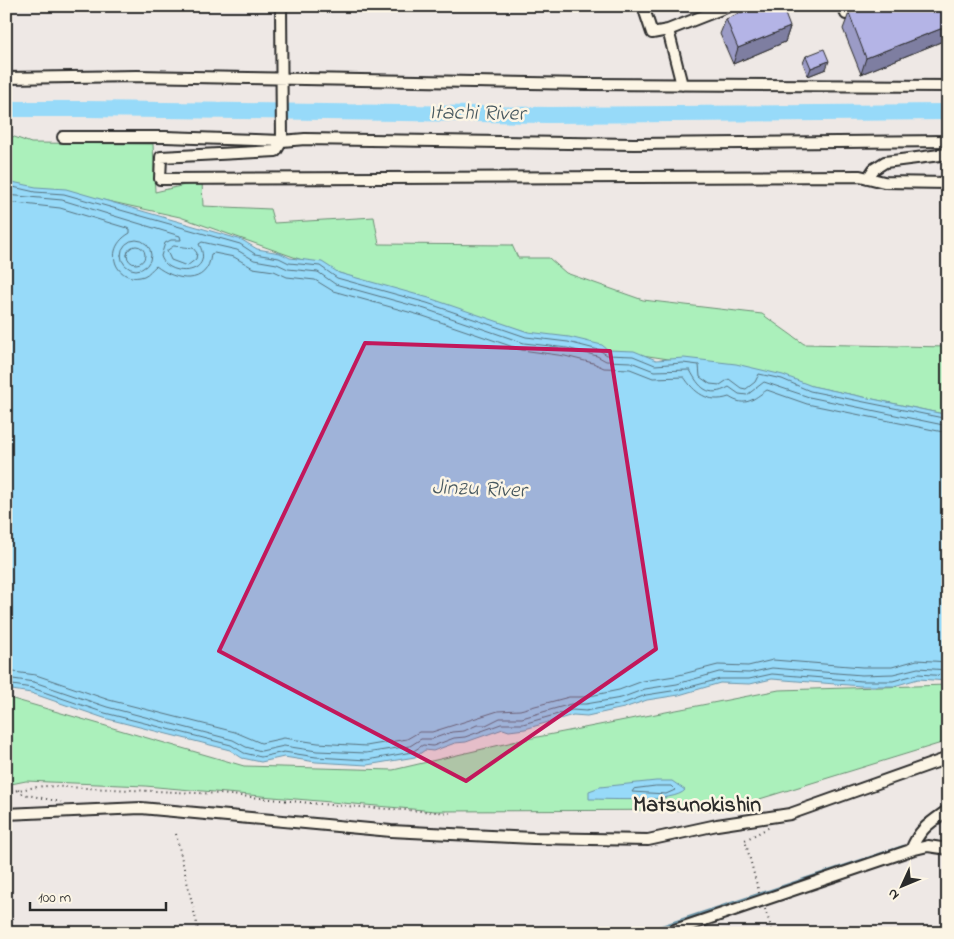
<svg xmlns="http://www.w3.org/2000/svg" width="954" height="939" font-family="'Indie Flower',sans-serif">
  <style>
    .green { fill: #abf0bb; stroke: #6b8e73 }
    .water { fill: #97daf9; stroke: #6c94a7 }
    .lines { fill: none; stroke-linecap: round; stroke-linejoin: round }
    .shore { stroke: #56717d; stroke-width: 1 }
    .stream { stroke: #6c94a7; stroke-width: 2.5 }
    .river { stroke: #97daf9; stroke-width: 16 }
    .minor-casing { stroke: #2b2b2b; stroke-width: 14 }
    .path { stroke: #2b2b2b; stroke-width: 2; stroke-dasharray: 1 4; stroke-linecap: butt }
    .minor { stroke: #fcf5e5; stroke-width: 10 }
    .wall { fill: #9b9bc6; stroke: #2b2b2b }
    .shaded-wall { fill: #7e7ea1; stroke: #2b2b2b }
    .building { fill: #b4b4e6; stroke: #2b2b2b }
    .marked { fill: #c2185b; fill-opacity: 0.2; stroke: #c2185b; stroke-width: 4; stroke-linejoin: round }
    .labels { text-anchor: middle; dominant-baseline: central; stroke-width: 5; stroke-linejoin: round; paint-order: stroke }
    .water-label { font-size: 22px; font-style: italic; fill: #46575e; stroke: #fcf5e5 }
    .neighbourhood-label { font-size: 22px; font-weight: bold; fill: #2b2b2b; stroke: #fcf5e5 }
  </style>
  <rect width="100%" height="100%" fill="#eee8e5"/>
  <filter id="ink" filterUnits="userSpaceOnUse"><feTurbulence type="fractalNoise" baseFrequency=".02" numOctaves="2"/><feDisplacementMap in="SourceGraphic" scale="10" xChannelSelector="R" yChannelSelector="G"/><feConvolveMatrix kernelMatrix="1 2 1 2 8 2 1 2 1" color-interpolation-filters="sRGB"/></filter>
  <g filter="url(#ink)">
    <!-- green -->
    <path class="green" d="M6 134 31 143 153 144 155 192 202 181 203 206 270 209 274 223 374 217 379 244 512 245 518 258H549L566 273 643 300 762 314 804 344 948 347V415L811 386 763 373 608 350 528 332 339 273 180 217 71 193 6 185Z
      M948 685V741L724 810 435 811 145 786 26 781 6 785V697L244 766 393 770 517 741 779 690Z"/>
    <!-- water -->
    <path class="water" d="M12 182 36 187 66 189 242 240 257 249 280 253 290 258 322 262 339 273 429 298 528 332 569 337 602 345 608 350 634 351 656 360 684 358 736 364 783 375 812 386 948 415V681L918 679 894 686H861L772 679 750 684 720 683 679 695 647 700 624 708 587 716 573 715 525 729 509 731 503 729 466 742 455 743 433 751 425 750 415 757 367 765 316 762 284 757 261 762 242 758 230 750 104 718 31 693 6 689V184Z
      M656 781H672L685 790C675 803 609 799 589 799V791L600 787Z"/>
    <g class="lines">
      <!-- shore -->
      <path class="shore" d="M6 189 13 187 35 192 64 194 240 244 255 254 279 258 289 263 320 266 337 278 427 303 526 337 568 342 599 350 607 355 633 356 655 365 683 363 699 365 700 377 710 384 720 385 729 379 741 388 746 389 755 382 759 374 782 379 810 391 948 419
        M6 195 62 200 180 236 181 240H171L165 243 161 256C167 278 216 276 199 244L202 242 237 250 254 260 277 264 288 269 318 272 335 284 425 309 524 343 567 348 597 356 606 361 631 362 654 371 690 370C699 387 708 399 729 387L739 394 747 395 764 382 809 397 948 426
        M6 202 60 208 130 229V233C100 250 118 285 144 276 149 274 152 269 156 266 175 281 208 287 211 254L214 253 234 257 253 268 274 271 287 277 315 280 333 291 423 316 522 350 565 356 593 363 604 368 630 369 653 378 684 377C694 392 708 404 729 397 746 408 753 399 767 390L807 404 948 433
        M121 255a15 15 0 1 1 30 0a15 15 0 1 1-30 0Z
        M174 246 193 248 197 253 196 259 187 266 171 260 167 251Z
        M127 255a9 9 0 1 1 18 0a9 9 0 1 1-18 0Z
        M6 671 36 675 109 700 235 732 261 743 284 738 318 743 366 746 407 739 419 732H432L498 711 520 710 569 697H585L619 690 643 681 675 676 718 665 748 666 773 660 862 667H892L917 660 948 662
        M6 678 34 682 107 707 233 740 246 747 261 751 284 746 317 751 366 753 410 746 421 739H432L452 732 464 731 477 725H486L500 718H522L571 704H586L621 698 645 689 677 684 719 672 749 673 772 668 862 675 893 674 918 668 948 670
        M6 684 32 688 105 713 231 745 244 753 261 757 284 752 316 757 367 760 412 752 423 745 433 746 454 738 465 737 501 724H523L572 710 586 711 622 704 646 695 678 690 720 679H749L772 674 862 681H893L918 674 948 676
        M656 786H671L675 790 666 794 632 792 634 789Z"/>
      <!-- stream -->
      <path class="stream" d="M641 933 904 846"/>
      <!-- river -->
      <path class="river" d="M6 111 14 109H85L550 115 948 112"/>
      <!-- minor casing -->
      <g class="minor-casing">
        <path id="minor" d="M643 6 652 33 668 30 682 85
          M844 6 846 14
          M668 30 729 6
          M6 78 137 76 586 84 948 86
          M63 137H165L282 141 281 6
          M948 141 634 144 305 139 282 141 276 151 161 157 160 179 860 176 884 182 948 183
          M868 178 874 169 885 162 948 154
          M6 814 141 808 391 831 533 838 648 840 717 825 790 814 948 758
          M911 850C920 828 930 823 948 810
          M666 933 911 850 928 846 948 849"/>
      </g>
      <!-- path -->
      <path class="path" d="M18 790 23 794 61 802
        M6 792 43 786 220 794 330 805 450 813
        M176 834 199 933
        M759 893 745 840 770 827
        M765 909 773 933"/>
      <!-- minor -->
      <use href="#minor" class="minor"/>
    </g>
    <!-- wall -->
    <path class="wall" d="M861 6H895L896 9 948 6V39L861 74 843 29 849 13 862 8Z
      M726 19 790 27 785 42 733 64 720 34Z
      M806 56 826 69 808 76 803 63Z"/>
    <!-- shaded-wall -->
    <path class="shaded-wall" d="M948 26V39L861 74 866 58Z
      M790 27 785 42 733 64 738 48Z
      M829 61 826 69 808 76 811 68Z"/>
    <!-- building -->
    <path class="building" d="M756 6H782L790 27 738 48 726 19Z
      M866 6H895L896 9 903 6H948V26L866 58 849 13Z
      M824 49 829 61 811 68 806 56Z"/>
  </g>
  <!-- marked area -->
  <path class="marked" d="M365 343 610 351 656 649 466 781 219 651Z"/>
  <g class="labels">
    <!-- water labels -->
    <g class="water-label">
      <text transform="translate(477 114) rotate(1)">Itachi River</text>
      <text transform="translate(479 490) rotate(2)">Jinzu River</text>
    </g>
    <!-- neighbourhood labels -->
    <g class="neighbourhood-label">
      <text x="697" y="806">Matsunokishin</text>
    </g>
  </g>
  <!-- margin -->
  <rect width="954" height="939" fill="none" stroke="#fcf5e5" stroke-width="25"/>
  <rect x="12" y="12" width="929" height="914" fill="none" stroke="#2b2b2b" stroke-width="2" filter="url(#ink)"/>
  <!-- north arrow -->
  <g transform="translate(902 886) rotate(226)" stroke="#fcf5e5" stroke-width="4" paint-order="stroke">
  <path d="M0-4L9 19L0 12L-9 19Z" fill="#2b2b2b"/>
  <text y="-8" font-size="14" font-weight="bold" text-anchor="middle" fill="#2b2b2b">N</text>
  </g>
  <!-- scale -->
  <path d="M30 902v8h136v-8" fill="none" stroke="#2b2b2b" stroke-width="2.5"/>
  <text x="38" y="902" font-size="15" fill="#2b2b2b" stroke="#fcf5e5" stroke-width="4" paint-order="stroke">100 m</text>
</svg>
